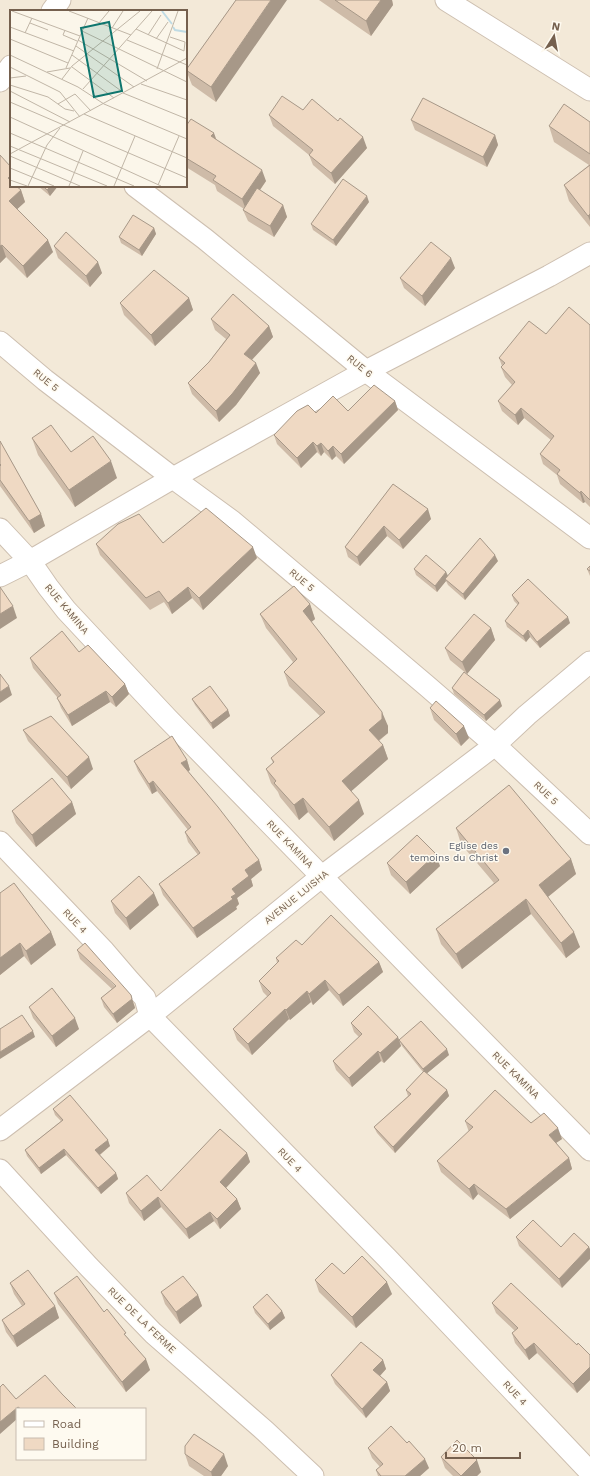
<svg xmlns="http://www.w3.org/2000/svg" width="590" height="1476" font-family="'Work Sans',sans-serif">
  <style>
    .residential { fill: #f3e9d8; fill-rule: evenodd }
    .lines { fill: none; stroke-linecap: round; stroke-linejoin: round }
    .minor-casing { stroke: #cdbfb0; stroke-width: 23 }
    .minor { stroke: #fff; stroke-width: 21 }
    .wall { fill: #cebba8 }
    .shaded-wall { fill: #a79888 }
    .building { fill: #efd9c3; stroke: #a79888 }
    .worship-dot { fill: #6b7280; stroke: #fefaf0; stroke-width: 1.5 }
    .labels { text-anchor: middle; dominant-baseline: central; stroke-width: 3; stroke-linejoin: round; paint-order: stroke }
    .street-label { font-size: 10px; fill: #75604e; stroke: #fefaf0 }
    .worship-label { font-size: 10px; fill: #5b616d; stroke: #fefaf0; text-anchor: end }
    .inset-river { fill: none; stroke: #bfdbe4; stroke-width: 2 }
    .inset-road { fill: none; stroke: #c1b6a7; stroke-width: 1 }
    .view { fill: #0f766e; fill-opacity: 0.15; stroke: #0f766e; stroke-width: 2 }
    .inset-edge { fill: none; stroke: #75604e; stroke-width: 2 }
  </style>
  <rect width="100%" height="100%" fill="#fbf6ea"/>
  <!-- residential -->
  <path class="residential" d="M0 0H590V1476H0ZM11 11H186V186H11ZM17 1409H145V1459H17Z"/>
  <g class="lines">
    <!-- minor casing -->
    <g class="minor-casing">
      <path id="minor" d="M446 0 590 90
        M52 11 60 0
        M0 81 11 66
        M135 186 205 239 366 371 590 538
        M0 342 45 380 173 478 232 521 427 686 495 745 590 834
        M0 529 30 561 48 587 66 610 167 718 452 1010 590 1150
        M0 576 30 561 173 478 366 371 549 276 590 253
        M0 842 104 951 128 979 145 998 150 1016 387 1258 590 1472
        M0 1130 150 1016 321 877 495 745 527 715 590 662
        M0 1170 89 1267 153 1333 265 1431 313 1476"/>
    </g>
    <!-- minor -->
    <use href="#minor" class="minor"/>
  </g>
  <!-- wall -->
  <path class="wall" d="M236 0 216 102 192 85 186 70Z
    M319 0H392L393 5 371 36Z
    M303 110 338 121 367 148 335 184 313 165 309 155 273 126 269 115Z
    M411 120 495 135 498 145 487 167 415 130Z
    M590 122V227L569 201 564 185 589 165 554 142 549 126Z
    M186 126 266 181 260 190 283 205 287 217 274 237 248 221 243 210 244 209 217 191 215 185 186 167Z
    M0 155 11 186 21 190 25 202 17 209 53 252 27 278 6 257 0 263Z
    M38 186H58L50 196Z
    M369 202 336 246 313 230 311 224Z
    M154 228 156 234 142 256 121 243 119 237Z
    M54 246 102 273 90 287 58 258Z
    M455 268 425 306 404 288 400 278Z
    M189 298 193 310 155 346 124 315 120 303Z
    M211 319 269 326 273 337 252 360 260 373 236 405 219 422 192 394 188 383 209 362 226 339 215 330Z
    M590 325V507L585 502 583 503 560 484 557 475 543 464 540 454 551 440 524 418 518 425 502 411 498 401 512 385 505 377 501 367 502 366 499 358 546 334Z
    M395 401 398 410 344 464 336 456 332 460 324 452 321 456 317 452 301 468 277 444 274 435 316 413 348 411Z
    M32 438 117 478 75 507 38 455Z
    M0 441 41 514 45 526 34 533 0 486Z
    M393 484 431 519 403 549 387 536 360 566 348 557 345 547Z
    M163 543 257 558 203 610 192 598 172 614 164 602 150 610 100 555 96 544Z
    M498 561 465 600 448 585 446 581 437 592 416 575 414 569 446 572 448 576Z
    M590 566V576L587 569Z
    M512 595 570 623 540 648 530 637 526 642 507 627 505 621 518 605 514 601Z
    M310 604 315 619 311 622 388 726V733L379 741 383 745 388 759 351 791 364 814 334 841 308 812 299 820 280 797 278 792 271 783 266 769 273 763 271 758 320 716 289 686 284 672 293 662 266 628 260 614Z
    M491 628 495 640 467 674 450 660 445 648Z
    M79 652 125 684 129 694 116 707 110 702 72 726 61 708 57 697 33 668 30 658Z
    M452 688 502 706 486 721 454 694Z
    M192 699 228 710 230 716 213 729 195 705Z
    M430 708 469 738 461 746 434 720Z
    M23 730 93 769 71 789 28 741Z
    M187 760 190 770 188 771 259 860 262 870 251 879 253 886 237 898 239 904 236 907 237 909 197 938 163 895 159 884 198 855 188 842 185 832 188 830 157 791 152 794 138 771 134 761Z
    M72 802 76 814 36 847 16 823 12 811Z
    M456 828 571 859 576 874 548 897 580 947 566 958 531 914 462 969 441 944 436 929 494 883 461 844Z
    M387 863 440 866 410 894 391 875Z
    M0 893 51 932 56 945 31 965 24 956 0 975Z
    M111 901 159 905 130 930 115 913Z
    M302 945 379 962 383 972 343 1006 329 990 313 1005 311 1002 290 1020 289 1019 252 1055 237 1040 233 1029 268 997 263 992 259 981 277 963 276 958Z
    M77 950 134 1004 135 1008 117 1023 104 1007 101 998 112 989 80 959Z
    M29 1007 79 1029 56 1047 33 1018Z
    M351 1023 398 1037 401 1046 384 1063 381 1061 352 1087 336 1070 333 1061 359 1037 354 1032Z
    M399 1040 449 1055 426 1074 447 1090 449 1096 395 1153 377 1133 374 1127 408 1096 406 1090 423 1072 402 1046Z
    M53 1109 110 1146 100 1155 116 1173 118 1179 101 1194 66 1155 41 1174 27 1156 25 1150 61 1121 55 1115Z
    M465 1121 531 1123 562 1139 556 1143 569 1158 572 1169 510 1219 478 1194 473 1200 441 1172 437 1161 469 1132Z
    M247 1153 250 1162 226 1188 237 1199 241 1209 220 1229 214 1221 189 1239 161 1207 144 1221 129 1203 126 1193 161 1191Z
    M516 1237 561 1247 562 1288 519 1246Z
    M344 1274 392 1294 356 1328 319 1292 315 1280Z
    M10 1283 55 1306 59 1318 17 1347 6 1332 2 1320 22 1306 14 1294Z
    M161 1292 198 1295 202 1306 180 1324 165 1304Z
    M54 1293 104 1312 128 1338 150 1370 126 1392 58 1304Z
    M492 1303 577 1345 590 1355V1380L577 1393 537 1353 529 1360 515 1343 512 1333 515 1331 496 1313Z
    M253 1307 282 1311 285 1318 270 1330 255 1313Z
    M383 1360 386 1369 380 1376 387 1382 390 1391 366 1418 335 1384 331 1375Z
    M368 1448 429 1468 420 1476H378L376 1470 380 1467 372 1458Z
    M185 1454 228 1466 221 1476H204L189 1466Z
    M441 1457 481 1472 477 1476H453L445 1468Z"/>
  <!-- shaded-wall -->
  <path class="shaded-wall" d="M271 0H287L216 102 211 87Z
    M381 0H392L393 5 371 36 366 21Z
    M214 133 218 144 211 136Z
    M495 135 498 145 487 167 483 157Z
    M363 137 367 148 335 184 331 173Z
    M262 170 266 181 246 210 242 199Z
    M11 175V186L8 178Z
    M51 186H58L50 196 47 190Z
    M21 190 25 202 13 213 9 201Z
    M367 196 369 202 336 246 333 240Z
    M283 205 287 217 274 237 270 226Z
    M590 214V221L588 216Z
    M154 228 156 234 142 256 139 250Z
    M48 240 53 252 27 278 23 266Z
    M2 245 6 257 0 263V246Z
    M451 258 455 268 425 306 422 296Z
    M98 262 102 273 90 287 86 276Z
    M189 298 193 310 155 346 151 335Z
    M269 326 273 337 248 364 244 354Z
    M256 363 260 373 236 405 219 422 216 411Z
    M395 401 398 410 344 464 341 454Z
    M521 408 524 418 518 425 515 415Z
    M313 442 317 452 301 468 297 458Z
    M321 443 324 452 321 456 317 446Z
    M333 446 336 456 332 460 328 451Z
    M111 461 117 478 75 507 69 490Z
    M581 491 585 502 583 503 580 493Z
    M428 509 431 519 403 549 399 540Z
    M41 514 45 526 34 533 29 521Z
    M384 526 387 536 360 566 357 557Z
    M253 547 257 558 203 610 199 598Z
    M495 555 498 561 465 600 463 594Z
    M446 572 449 578 445 579 446 581 437 592 435 586Z
    M188 587 192 598 172 614 168 603Z
    M310 604 315 619 308 625 303 611Z
    M13 606 17 618 0 629V614Z
    M568 617 570 623 540 648 537 642Z
    M491 628 495 640 467 674 462 662Z
    M528 630 530 637 526 642 523 636Z
    M125 684 129 694 116 707 112 697Z
    M9 686 12 695 0 703V692Z
    M106 691 110 702 72 726 68 715Z
    M500 700 502 706 486 721 484 715Z
    M228 710 230 716 213 729 211 723Z
    M382 712 388 726V733L374 744 369 730Z
    M464 726 469 738 461 746 456 734Z
    M383 745 388 759 347 795 342 781Z
    M89 757 93 769 71 789 67 777Z
    M187 760 190 770 185 774 181 763Z
    M153 781 157 791 152 794 149 784Z
    M303 798 308 812 299 820 294 805Z
    M359 800 364 814 334 841 329 827Z
    M72 802 76 814 36 847 32 835Z
    M436 854 440 866 410 894 406 882Z
    M571 859 576 874 544 900 539 885Z
    M259 860 262 870 251 879 253 886 237 898 239 904 236 907 237 909 197 938 193 928 231 897 232 889 245 870Z
    M154 893 159 905 130 930 126 918Z
    M526 899 531 914 462 969 456 954Z
    M51 932 56 945 31 965 26 951Z
    M574 932 580 947 566 958 561 943Z
    M20 943 24 956 0 975V958Z
    M379 962 383 972 343 1006 339 995Z
    M325 980 329 990 313 1005 309 994Z
    M307 991 311 1002 290 1020 286 1010Z
    M131 995 135 1008 117 1023 113 1014Z
    M285 1009 289 1019 252 1055 248 1044Z
    M75 1018 79 1029 56 1047 52 1036Z
    M33 1031 35 1037 0 1059V1052Z
    M398 1037 401 1046 384 1063 380 1053Z
    M447 1049 449 1055 425 1075 423 1069Z
    M378 1051 381 1061 352 1087 349 1078Z
    M447 1090 449 1096 395 1153 393 1147Z
    M558 1128 562 1139 553 1145 549 1135Z
    M108 1140 110 1146 98 1156 95 1150Z
    M64 1149 66 1155 41 1174 39 1168Z
    M247 1153 250 1162 223 1191 220 1182Z
    M569 1158 572 1169 510 1219 506 1209Z
    M116 1173 118 1179 101 1194 98 1188Z
    M474 1184 478 1194 473 1200 469 1189Z
    M158 1197 161 1207 144 1221 141 1211Z
    M237 1199 241 1209 220 1229 217 1219Z
    M210 1212 214 1221 189 1239 186 1229Z
    M589 1247 590 1249V1259L562 1288 559 1279Z
    M387 1282 392 1294 356 1328 352 1317Z
    M198 1295 202 1306 180 1324 176 1312Z
    M55 1306 59 1318 17 1347 13 1336Z
    M282 1311 285 1318 270 1330 268 1324Z
    M534 1343 537 1353 529 1360 525 1350Z
    M146 1359 150 1370 126 1392 122 1382Z
    M383 1360 386 1369 377 1379 373 1370Z
    M590 1367V1380L577 1393 573 1384Z
    M387 1382 390 1391 366 1418 362 1409Z
    M18 1407 19 1409H17V1419L0 1434V1422Z
    M224 1454 228 1466 221 1476H212L211 1472Z
    M425 1459 429 1468 420 1476H405Z
    M477 1460 481 1472 477 1476H461Z"/>
  <!-- building -->
  <path class="building" d="M236 0H271L211 87 186 70Z
    M335 0H381L366 21Z
    M282 96 303 110 312 99 338 121 340 118 363 137 331 173 309 155 313 150 269 115Z
    M423 98 495 135 483 157 411 120Z
    M564 104 590 122V154L549 126Z
    M191 119 214 133 211 136 262 170 242 199 213 180 216 176 186 158V126Z
    M0 155 11 167V175L8 178 11 181V186H16L21 190 9 201 48 240 23 266 2 245 0 246Z
    M590 165V214L588 216 564 185Z
    M343 179 367 196 333 240 311 224Z
    M43 186H51L47 190Z
    M257 188 283 205 270 226 243 210Z
    M133 215 154 228 139 250 119 237Z
    M66 232 98 262 86 276 54 246Z
    M431 242 451 258 422 296 400 278Z
    M154 270 189 298 151 335 120 303Z
    M233 294 269 326 244 354 256 363 232 394 216 411 188 383 209 362 230 335 211 319Z
    M569 307 590 325V500L581 491 580 493 557 474 560 470 540 454 554 436 521 408 515 415 498 401 515 382 501 367 505 363 499 358 529 321 546 334Z
    M374 385 395 401 341 454 333 446 328 451 321 443 317 446 313 442 297 458 274 435 297 411 308 405 316 413 333 396 348 411Z
    M51 425 71 452 93 436 111 461 69 490 32 438Z
    M0 441 41 514 29 521 0 480V466L1 465 0 464Z
    M393 484 428 509 399 540 384 526 357 557 345 547Z
    M206 508 253 547 199 598 188 587 168 603 159 591 146 598 96 544 118 524 139 514 163 543Z
    M480 538 495 555 463 594 445 579Z
    M426 555 446 572 435 586 414 569Z
    M590 566V571L587 569Z
    M528 579 568 617 537 642 528 630 523 636 505 621 519 603 512 595Z
    M294 586 310 604 303 611 382 712V719L369 730 383 745 342 781 359 800 329 827 303 798 294 805 274 783 276 781 266 769 274 762 271 758 325 712 284 672 297 659 260 614Z
    M0 587 13 606 0 614Z
    M474 614 491 628 462 662 445 648Z
    M62 631 79 652 88 645 125 684 112 697 106 691 68 715 57 698 61 695 30 658Z
    M464 672 500 700 484 715 452 688Z
    M0 674 9 686 0 692Z
    M210 686 228 710 211 723 192 699Z
    M436 701 464 726 456 734 430 708Z
    M51 716 89 757 67 777 23 730Z
    M172 736 187 760 181 763 218 807 259 860 245 870 249 876 232 889 236 894 231 897 233 899 193 928 159 884 200 853 185 832 191 827 153 781 149 784 134 761Z
    M52 778 72 802 32 835 12 811Z
    M509 785 571 859 539 885 574 932 561 943 526 899 456 954 436 929 499 880 456 828Z
    M417 835 436 854 406 882 387 863Z
    M139 876 154 893 126 918 111 901Z
    M14 883 51 932 26 951 20 943 0 958V893Z
    M331 915 379 962 339 995 325 980 309 994 307 991 286 1010 285 1009 248 1044 233 1029 271 993 259 981 279 961 276 958 296 940 302 945Z
    M85 943 131 995 132 999 113 1014 101 998 116 986 77 950Z
    M52 988 75 1018 52 1036 29 1007Z
    M368 1006 398 1037 380 1053 378 1051 349 1078 333 1061 362 1034 351 1023Z
    M22 1015 33 1031 0 1052V1029Z
    M421 1021 447 1049 423 1069 399 1040Z
    M424 1071 447 1090 393 1147 374 1127 411 1094 406 1090Z
    M495 1090 531 1123 544 1113 558 1128 549 1135 569 1158 506 1209 474 1184 469 1189 437 1161 473 1127 465 1121Z
    M70 1095 108 1140 95 1150 116 1173 98 1188 64 1149 39 1168 25 1150 63 1120 53 1109Z
    M220 1129 247 1153 220 1182 237 1199 217 1219 210 1212 186 1229 158 1197 141 1211 126 1193 147 1175 161 1191Z
    M533 1220 561 1247 574 1233 589 1247 559 1279 516 1237Z
    M362 1256 387 1282 352 1317 315 1280 332 1263 344 1274Z
    M28 1270 55 1306 13 1336 2 1320 25 1304 10 1283Z
    M77 1276 104 1312 107 1309 126 1333 124 1334 146 1359 122 1382 54 1293Z
    M183 1276 198 1295 176 1312 161 1292Z
    M511 1283 577 1345 578 1343 590 1355V1367L573 1384 534 1343 525 1350 512 1333 518 1328 492 1303Z
    M267 1294 282 1311 268 1324 253 1307Z
    M361 1342 383 1360 373 1370 387 1382 362 1409 331 1375Z
    M45 1375 62 1394 77 1409H21L18 1407 0 1422V1387L3 1384 16 1399Z
    M391 1426 407 1443 409 1441 425 1459 405 1476H381L376 1470 383 1464 368 1448Z
    M194 1434 224 1454 211 1472 185 1454V1446Z
    M457 1440 477 1460 461 1476 441 1457Z"/>
  <!-- markers -->
  <circle class="worship-dot" cx="506" cy="851" r="4"/>
  <g class="labels">
    <!-- street labels -->
    <g class="street-label">
      <text transform="translate(360 366) rotate(39)">RUE 6</text>
      <text transform="translate(46 380) rotate(39)">RUE 5</text>
      <text transform="translate(302 580) rotate(40)">RUE 5</text>
      <text transform="translate(67 609) rotate(50)">RUE KAMINA</text>
      <text transform="translate(546 793) rotate(43)">RUE 5</text>
      <text transform="translate(290 844) rotate(46)">RUE KAMINA</text>
      <text transform="translate(296 897) rotate(-39)">AVENUE LUISHA</text>
      <text transform="translate(75 921) rotate(46)">RUE 4</text>
      <text transform="translate(516 1075) rotate(45)">RUE KAMINA</text>
      <text transform="translate(290 1160) rotate(46)">RUE 4</text>
      <text transform="translate(142 1320) rotate(44)">RUE DE LA FERME</text>
      <text transform="translate(515 1393) rotate(47)">RUE 4</text>
    </g>
    <!-- worship labels -->
    <g class="worship-label">
      <text x="498" y="845">Eglise des<tspan x="498" dy="12">temoins du Christ</tspan></text>
    </g>
  </g>
  <!-- overview -->
  <g transform="translate(10 10)">
    <rect width="177" height="177" fill="#fbf6ea"/>
    <path class="inset-river" d="M152 1 162 14M163 17 165 20 177 22"/>
    <path class="inset-road" d="M2 1 70 26M59 1 121 25M20 13 38 20M89 13 99 1M0 17 64 41M102 18 113 1M126 19 174 41 175 32 160 27M55 20 53 25 67 31M72 21 177 72M15 23 22 8M138 25 151 5M0 29 58 53M146 29 158 12M68 30 137 71M117 30 177 55M66 36 124 77M0 45 68 77 94 94 177 129M62 45 114 83M0 57 50 82 70 107M62 57 104 88M56 58 78 8M147 59 168 1M37 62 60 58M0 68 16 66M52 69 62 56 130 1M131 74 177 90M0 75 38 87 55 99 64 101M73 79 142 1M0 81 60 112M113 83 177 109M0 92 177 168M48 94 65 84 81 101M74 104 177 148M0 107 151 176M0 123 124 176M0 136 97 176M0 144 177 48M0 146 70 176M0 158 44 176M0 170 17 176M148 175 169 126M18 176 37 135 50 118M59 176 73 141M104 176 125 126"/>
    <path class="view" d="M99 12 112 81 84 87 71 18Z"/>
    <rect width="177" height="177" class="inset-edge"/>
  </g>
  <!-- legend -->
  <rect x="16" y="1408" width="130" height="52" fill="#fefaf0" stroke="#c7bcaf"/>
  <rect x="24" y="1421" width="20" height="6" fill="#ffffff" stroke="#c7bcaf"/>
  <text x="52" y="1428" font-size="12" fill="#75604e">Road</text>
  <rect x="24" y="1438" width="20" height="12" fill="#efd9c3" stroke="#c7bcaf"/>
  <text x="52" y="1448" font-size="12" fill="#75604e">Building</text>
  <!-- north arrow -->
  <g transform="translate(554 36) rotate(11)" stroke="#fefaf0" stroke-width="3" paint-order="stroke">
  <path d="M0-3L7 15L0 10L-7 15Z" fill="#75604e"/>
  <text y="-6" font-size="11" font-weight="bold" text-anchor="middle" fill="#75604e">N</text>
  </g>
  <!-- scale -->
  <path d="M446 1452v6h74v-6" fill="none" stroke="#75604e" stroke-width="2"/>
  <text x="452" y="1452" font-size="12" fill="#75604e" stroke="#fefaf0" stroke-width="3" paint-order="stroke">20 m</text>
</svg>
